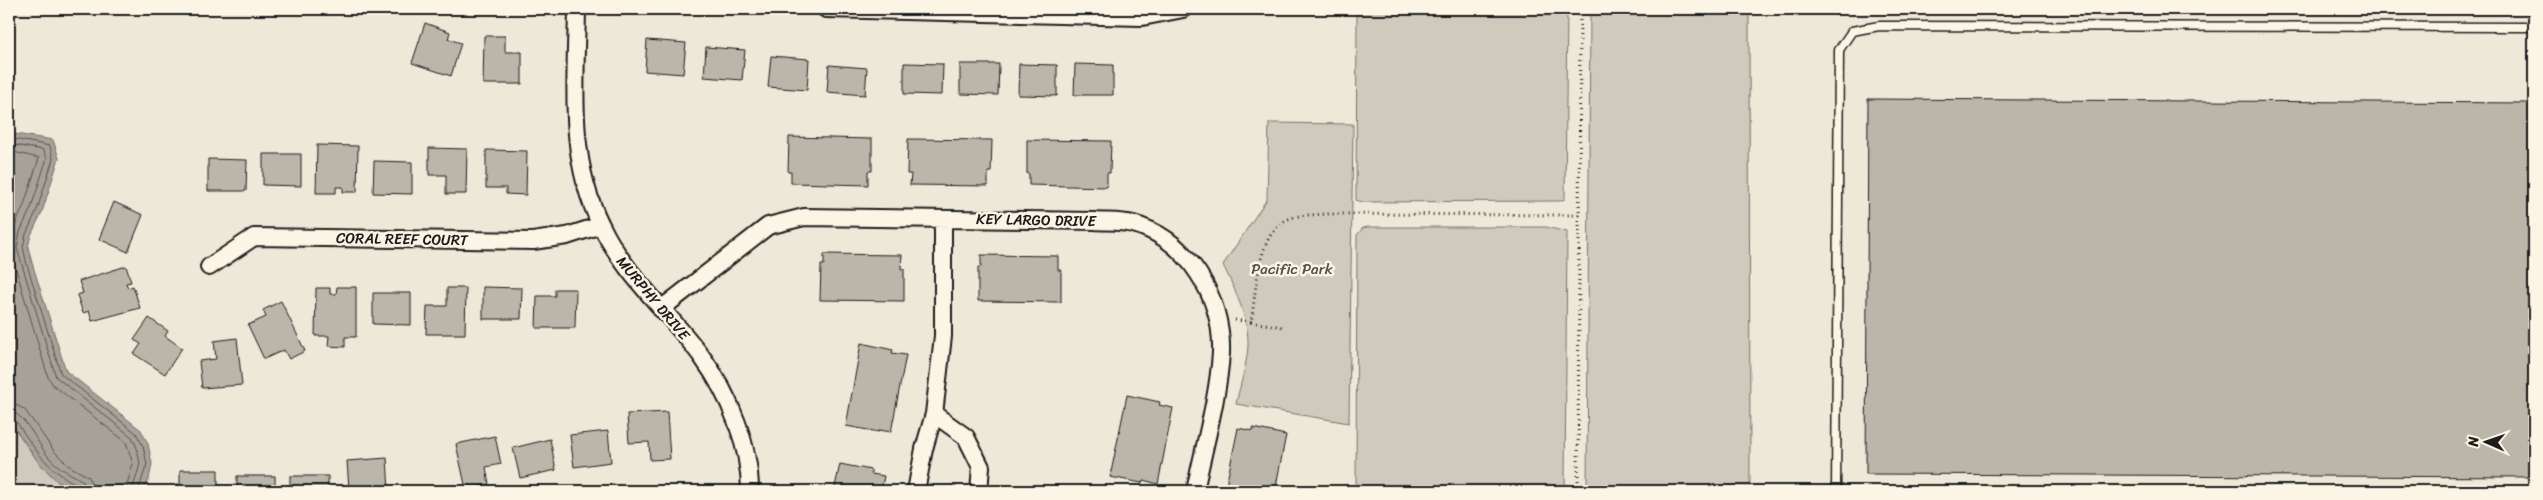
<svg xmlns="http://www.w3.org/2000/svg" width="2543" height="500" font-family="Sriracha,sans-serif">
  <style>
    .green { fill: #cfcabd; stroke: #76736c }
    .water { fill: #a7a299; stroke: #6f6c67 }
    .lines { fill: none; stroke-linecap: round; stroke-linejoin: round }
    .shore { stroke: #54524e; stroke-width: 1 }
    .building { fill: #bab6aa; stroke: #1c1c1c }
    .lane-casing { stroke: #1c1c1c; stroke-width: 11 }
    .street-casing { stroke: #1c1c1c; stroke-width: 20 }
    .path { stroke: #1c1c1c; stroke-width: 3; stroke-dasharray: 1 4; stroke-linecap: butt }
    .lane { stroke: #fcf5e5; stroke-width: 8 }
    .street { stroke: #fcf5e5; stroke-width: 16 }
    .labels { text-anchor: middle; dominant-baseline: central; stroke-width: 5; stroke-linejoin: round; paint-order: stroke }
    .street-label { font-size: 15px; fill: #1c1c1c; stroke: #fcf5e5 }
    .park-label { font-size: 15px; fill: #52504c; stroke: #fcf5e5 }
  </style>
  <rect width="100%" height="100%" fill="#eee8d9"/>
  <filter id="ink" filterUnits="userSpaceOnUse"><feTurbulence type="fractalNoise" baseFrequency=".02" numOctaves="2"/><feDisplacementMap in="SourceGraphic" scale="10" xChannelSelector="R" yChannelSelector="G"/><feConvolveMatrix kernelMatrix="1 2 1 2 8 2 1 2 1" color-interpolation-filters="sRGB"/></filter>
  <g filter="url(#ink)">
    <!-- green -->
    <path class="green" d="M1357 9H1567L1565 199 1559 201 1362 202 1356 200Z
      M1590 9H1749L1750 491H1587Z
      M1269 123 1353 124 1349 423 1236 404C1240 385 1247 365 1248 346 1249 318 1235 290 1223 265L1267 199Z
      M1368 227H1546L1567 232 1565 491H1356L1357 235 1363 228Z
      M9 420 39 463 58 482 80 491H9Z"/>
    <!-- water -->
    <path class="water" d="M9 133 53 140 59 158 42 212 31 235 28 247 32 263 66 371 141 430 148 444 152 464 149 479 143 491H80L58 482 39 463 9 420Z"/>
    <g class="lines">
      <!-- shore -->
      <path class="shore" d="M9 138 50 146 53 159 37 210 26 234 23 247 27 265 61 374 136 433 143 446 147 464 138 491
        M9 144 43 150 47 158 31 208 20 232 17 248 56 377 132 437 137 448 140 464 132 491
        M9 151 39 158 24 205 13 230 10 249 48 377 53 385 126 442 133 464 125 491
        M9 404 18 406 25 410 54 451 69 466 89 477 94 491
        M9 411C24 412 38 444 47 455 59 470 69 472 83 481L87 491
        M9 418 15 420C35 449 46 469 78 485L80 491"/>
    </g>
    <!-- building -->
    <path class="building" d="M425 23 450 32 448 39 461 43 451 76 412 63Z
      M484 36H505V52H522V84H483Z
      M647 40 686 43 683 74 645 71Z
      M706 47 745 50 742 80 704 77Z
      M771 56 809 59 807 90 768 87Z
      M904 63 943 64 942 95 904 94Z
      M960 64H999L998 95 960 94Z
      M1019 64 1057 65V96L1018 95Z
      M1075 64 1113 65V95H1074Z
      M829 65 867 68 865 95 827 92Z
      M1868 99 2534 103V477L1866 474Z
      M789 137 872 139V171H868V185L791 183V172H788Z
      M908 139 992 140 991 172H988V186L910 185 911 174H907Z
      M1027 140 1111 141 1110 173H1107V187L1029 185V174H1027Z
      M317 145 358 146 357 192H343V187H336V193H316Z
      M429 148 467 149 466 194H446V175H429Z
      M486 150 527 151 526 195 506 194V188H486Z
      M263 154H301V186L263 185Z
      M208 159 247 160 246 191H208Z
      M374 161 412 162V194L373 193Z
      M114 202 143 215 128 252 99 239Z
      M824 254 902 255 901 269H904V301L820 300 821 265H824Z
      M981 255 1058 256V270H1061V302L978 301V267H981Z
      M126 266 131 282 126 283 128 288 133 286 140 308 92 321 89 311 83 313 77 295 83 293 79 281Z
      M337 287H356V337H345V347L328 346 329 336H315L316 288H330V294H336Z
      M483 287 522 288 521 319H483Z
      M447 288H466L465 334H426L427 306H447Z
      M555 289H576L575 328H536L537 296H555Z
      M373 293H411V325L373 324Z
      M281 301 305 351 289 359 284 350 264 359 248 325 266 317 263 310Z
      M149 318 168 331 165 336 182 348 165 374 134 354 141 344 134 340Z
      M237 338 242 385 202 388 199 361 216 359 214 341Z
      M861 343 893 350 892 353 906 355 891 432 880 430 879 432 846 426Z
      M1127 395 1160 402 1159 405 1173 408 1158 484 1143 480 1142 483 1110 477Z
      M667 412 670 459 650 460 649 442 629 443 627 414Z
      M1238 428 1253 431V428L1286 435 1275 491H1225Z
      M608 431 611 462 574 467 570 435Z
      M495 436 501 464 486 467 489 484 466 489 456 444Z
      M550 439 556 470 520 478 513 448Z
      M387 458 389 491H369V488L349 489 347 461Z
      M840 464 871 470V474L884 476 881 491H834Z
      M180 470H218V491H180Z
      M237 476H275V491H237Z
      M290 476H328V491H290Z"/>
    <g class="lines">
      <!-- lane casing -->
      <g class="lane-casing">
        <path id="lane" d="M1836 491 1839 50 1852 31 1879 26 2534 27"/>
      </g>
      <!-- street casing -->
      <g class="street-casing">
        <path id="street" d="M577 9C576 82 567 157 601 225 625 276 669 312 702 357 729 394 750 445 750 491
          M826 9 1142 17 1183 9
          M209 267 254 237 533 241 567 236 601 225
          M661 309 768 226 804 217 1095 221C1107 222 1121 221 1133 224 1188 239 1223 298 1221 353 1218 399 1204 446 1195 491
          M934 414 966 437 981 467 979 491
          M916 491 924 449 934 414 943 336V219"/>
      </g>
      <!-- path -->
      <path class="path" d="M1235 320 1251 322C1256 294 1257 234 1286 220 1298 214 1314 215 1328 214L1580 215
        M1251 322 1284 327
        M1578 491 1580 9"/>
      <!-- lane -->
      <use href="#lane" class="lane"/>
      <!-- street -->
      <use href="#street" class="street"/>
    </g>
  </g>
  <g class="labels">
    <!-- street labels -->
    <g class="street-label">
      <text transform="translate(1036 220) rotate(1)">KEY LARGO DRIVE</text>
      <text transform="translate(402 239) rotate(1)">CORAL REEF COURT</text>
      <text transform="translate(653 298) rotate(50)">MURPHY DRIVE</text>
    </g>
    <!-- park labels -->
    <g class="park-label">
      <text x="1292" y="269">Pacific Park</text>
    </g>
  </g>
  <!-- margin -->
  <rect width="2543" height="500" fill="none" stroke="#fcf5e5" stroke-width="30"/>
  <rect x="15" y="15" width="2513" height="470" fill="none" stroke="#1c1c1c" stroke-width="2" filter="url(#ink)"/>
  <!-- north arrow -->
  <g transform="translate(2486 442) rotate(272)" stroke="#fcf5e5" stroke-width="4" paint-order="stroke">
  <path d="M0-4L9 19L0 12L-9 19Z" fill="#1c1c1c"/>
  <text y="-8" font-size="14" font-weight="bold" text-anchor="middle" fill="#1c1c1c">N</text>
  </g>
</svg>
